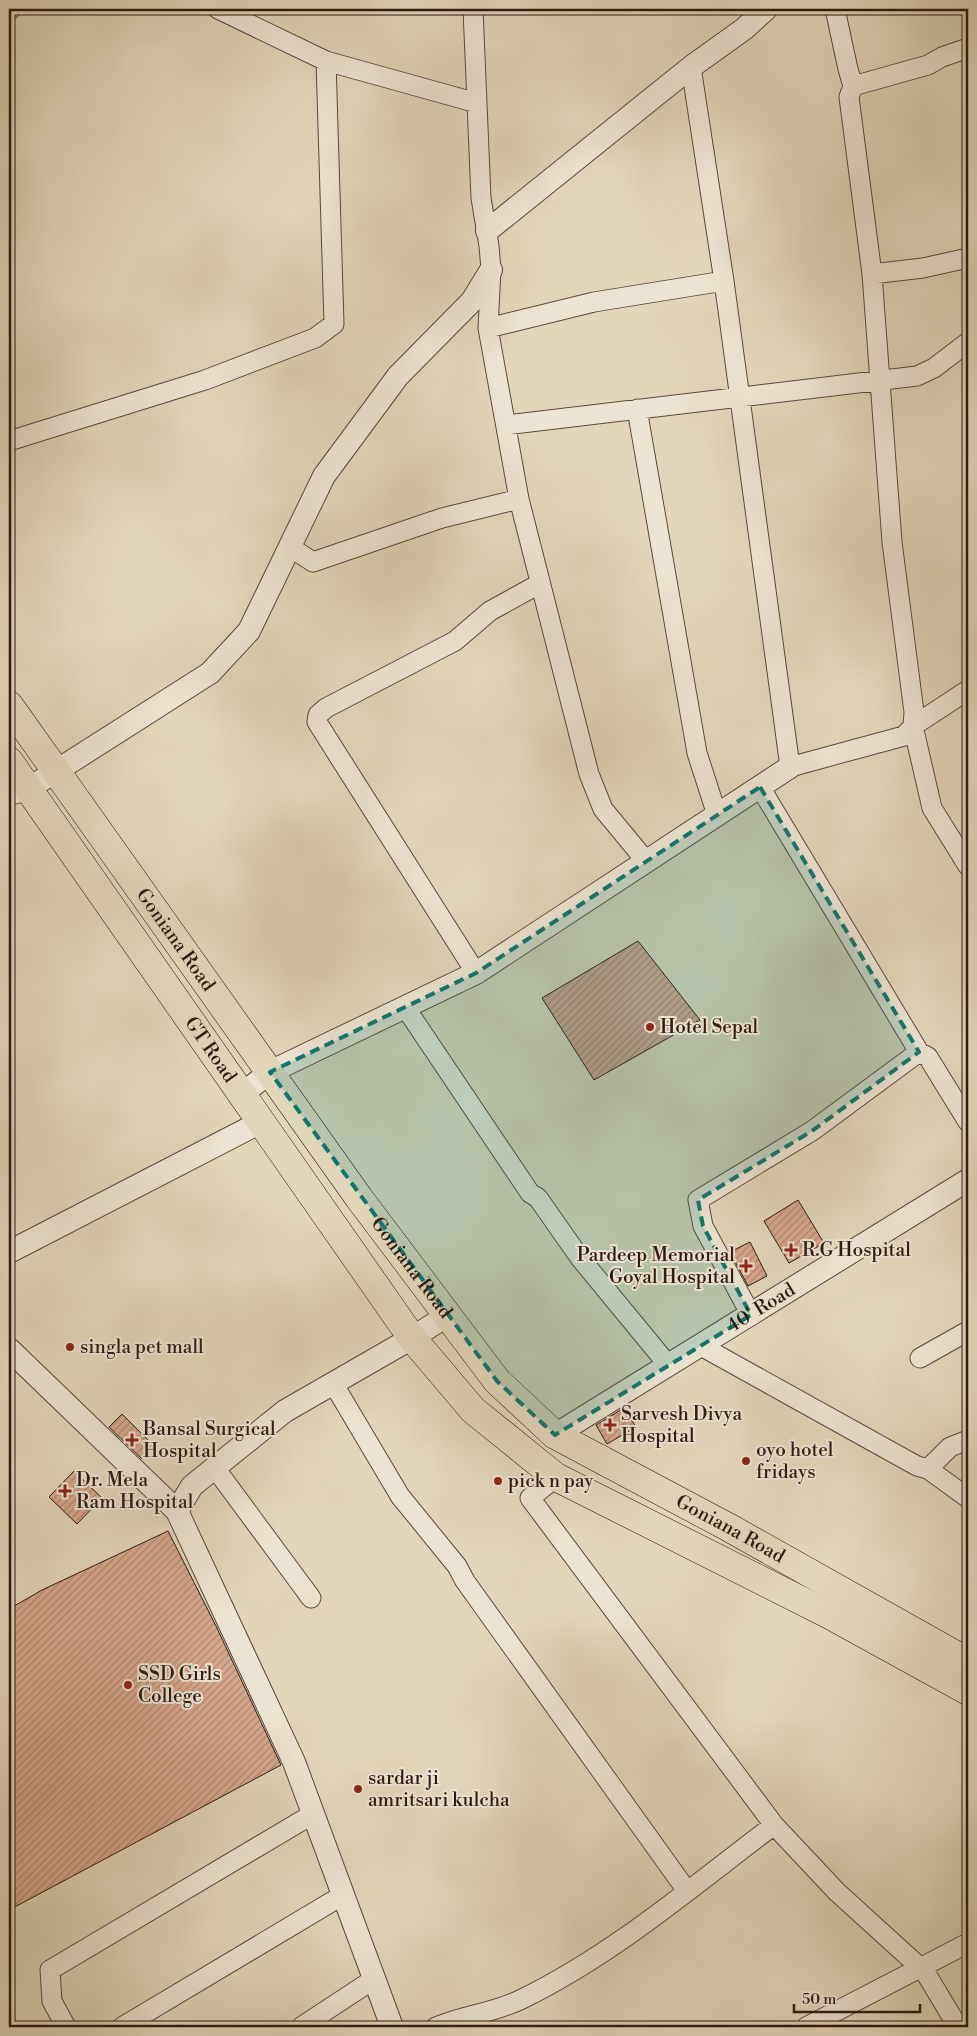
<svg xmlns="http://www.w3.org/2000/svg" width="977" height="2036" font-family="'Libre Bodoni',serif">
  <style>
    .building { fill: url(#building-hatch); stroke: #2d1911 }
    .lines { fill: none; stroke-linecap: round; stroke-linejoin: round }
    .minor-casing { stroke: #5a483b; stroke-width: 21 }
    .tertiary-casing { stroke: #5a483b; stroke-width: 24 }
    .primary-casing { stroke: #2d1911; stroke-width: 29 }
    .minor { stroke: #ece4d2; stroke-width: 19 }
    .tertiary { stroke: #ece4d2; stroke-width: 22 }
    .primary { stroke: #e2d6ba; stroke-width: 28 }
    .marked { fill: #0f766e; fill-opacity: 0.2; stroke: #0f766e; stroke-width: 4; stroke-dasharray: 10 6; stroke-linejoin: round }
    .poi-dot { fill: #8f2418; stroke: #ece4d2; stroke-width: 2 }
    .labels { text-anchor: middle; dominant-baseline: central; stroke-width: 4; stroke-linejoin: round; paint-order: stroke }
    .street-label { font-size: 19px; fill: #2d1911; stroke: #ece4d2 }
    .poi-label { font-size: 19px; fill: #2d1911; stroke: #ece4d2; text-anchor: start }
  </style>
  <defs>
    <pattern id="building-hatch" width="6" height="6" patternUnits="userSpaceOnUse" patternTransform="scale(1.25)"><rect width="6" height="6" fill="#d7a78c"/><path d="M-1 1l2-2M0 6l6-6M5 7l2-2" fill="none" stroke="#af8771"/></pattern>
  </defs>
  <rect width="100%" height="100%" fill="#e2d6ba"/>
  <filter id="stains"><feTurbulence type="fractalNoise" baseFrequency=".004" numOctaves="4"/><feColorMatrix values="0 0 0 0 .2 0 0 0 0 .09 0 0 0 0 .02 0 0 0 .5 -.17"/></filter>
  <radialGradient id="worn" r=".72"><stop offset=".6" stop-color="#630" stop-opacity="0"/><stop offset="1" stop-color="#630" stop-opacity=".3"/></radialGradient>
  <!-- building -->
  <path class="building" d="M638 941 700 1020 594 1080 542 998Z
    M798 1200 824 1243 789 1263 764 1221Z
    M750 1242 767 1276 748 1286 730 1252Z
    M624 1408 636 1427 607 1444 596 1425Z
    M122 1414 154 1446 142 1459 109 1427Z
    M74 1471 102 1498 77 1524 49 1497Z
    M168 1531 216 1626 281 1765 9 1910V1609L42 1590Z"/>
  <g class="lines">
    <!-- minor casing -->
    <g class="minor-casing">
      <path id="minor" d="M218 9 326 61 477 103
        M473 9 481 198 489 246 491 270 488 328 519 499 589 774 603 809 646 861
        M835 9 848 69 853 86
        M9 10 11 9
        M968 48 942 57 928 65 853 86 849 97 872 274 892 542 914 712 913 726 932 808 968 866
        M691 67 724 281 790 767 904 736 913 726 968 690
        M872 274 923 268 968 258
        M488 328 594 302 724 281
        M637 409 697 753 717 815
        M506 425 917 376 934 368 968 342
        M9 441 205 380 315 338 334 324 326 61
        M290 547 313 562 442 518 519 499
        M760 787 919 1052 928 1057 968 1122
        M476 973 317 722 318 715 326 708 455 641 490 611 539 584
        M405 1007 530 1193 538 1198 580 1258 669 1366
        M751 1315 703 1226 698 1200 812 1131 919 1052
        M701 1346 917 1466 928 1469 968 1498
        M920 1358 968 1331
        M333 1383 400 1496 457 1566 465 1581 687 1891
        M215 1468 311 1598
        M928 1469 950 1447 968 1440
        M556 1477 530 1498 774 1825
        M66 2027 52 2001 50 1970 313 1814
        M122 2027 343 1895
        M301 2027 374 1979
        M436 2027C464 2015 494 2013 522 1999 614 1954 693 1886 774 1825L837 1892 925 1972 958 2027
        M806 2027 968 1943"/>
    </g>
    <!-- tertiary casing -->
    <g class="tertiary-casing">
      <g id="tertiary">
        <path d="M487 231 691 67 744 29 766 9"/>
        <path d="M9 794 28 789 210 673 249 631 324 476 398 376 472 301 491 270"/>
        <path d="M241 1095 270 1072 476 973 790 767"/>
        <path d="M9 1252 261 1122"/>
        <path d="M9 1349 177 1511"/>
        <path id="s1" d="M555 1435 968 1180"/>
        <path d="M392 2027 294 1762 177 1511 192 1486 285 1411 412 1338 448 1315"/>
      </g>
    </g>
    <!-- primary casing -->
    <g class="primary-casing">
      <g id="primary">
        <path id="s2" d="M9 705 359 1198 497 1381 555 1435 728 1527 968 1662"/>
        <path id="s3" d="M9 761 412 1338 473 1410 556 1477 828 1614 968 1691"/>
      </g>
    </g>
    <!-- minor -->
    <use href="#minor" class="minor"/>
    <!-- tertiary -->
    <use href="#tertiary" class="tertiary"/>
    <!-- primary -->
    <use href="#primary" class="primary"/>
  </g>
  <!-- marked area -->
  <path class="marked" d="M760 787 919 1052 812 1131 698 1200 703 1226 751 1315 555 1435 497 1381 270 1072 476 973Z"/>
  <!-- markers -->
  <g class="poi-dot">
    <circle cx="650" cy="1027" r="5"/>
    <path d="M788.5 1242.5h5v5h5v5h-5v5h-5v-5h-5v-5h5z"/>
    <path d="M743.5 1258.5h5v5h5v5h-5v5h-5v-5h-5v-5h5z"/>
    <circle cx="70" cy="1347" r="5"/>
    <path d="M607.5 1417.5h5v5h5v5h-5v5h-5v-5h-5v-5h5z"/>
    <path d="M129.5 1432.5h5v5h5v5h-5v5h-5v-5h-5v-5h5z"/>
    <circle cx="746" cy="1461" r="5"/>
    <circle cx="498" cy="1481" r="5"/>
    <path d="M62.5 1483.5h5v5h5v5h-5v5h-5v-5h-5v-5h5z"/>
    <circle cx="128" cy="1685" r="5"/>
    <circle cx="358" cy="1789" r="5"/>
  </g>
  <g class="labels">
    <!-- street labels -->
    <g class="street-label">
      <text stroke="none"><textPath href="#s2" startOffset="288">Goniana Road</textPath></text>
      <text stroke="none"><textPath href="#s3" startOffset="352">GT Road</textPath></text>
      <text stroke="none"><textPath href="#s2" startOffset="692">Goniana Road</textPath></text>
      <text stroke="none"><textPath href="#s1" startOffset="242">40' Road</textPath></text>
      <text stroke="none"><textPath href="#s2" startOffset="1112">Goniana Road</textPath></text>
    </g>
    <!-- poi labels -->
    <g class="poi-label">
      <text x="660" y="1027">Hotel Sepal</text>
      <text x="802" y="1250">R.G Hospital</text>
      <text x="735" y="1255" text-anchor="end">Pardeep Memorial<tspan x="735" dy="22">Goyal Hospital</tspan></text>
      <text x="80" y="1347">singla pet mall</text>
      <text x="621" y="1414">Sarvesh Divya<tspan x="621" dy="22">Hospital</tspan></text>
      <text x="143" y="1429">Bansal Surgical<tspan x="143" dy="22">Hospital</tspan></text>
      <text x="756" y="1450">oyo hotel<tspan x="756" dy="22">fridays</tspan></text>
      <text x="76" y="1480">Dr. Mela<tspan x="76" dy="22">Ram Hospital</tspan></text>
      <text x="508" y="1481">pick n pay</text>
      <text x="138" y="1674">SSD Girls<tspan x="138" dy="22">College</tspan></text>
      <text x="368" y="1778">sardar ji<tspan x="368" dy="22">amritsari kulcha</tspan></text>
    </g>
  </g>
  <!-- margin -->
  <rect width="977" height="2036" fill="none" stroke="#e2d6ba" stroke-width="30"/>
  <rect x="10" y="10" width="957" height="2016" fill="none" stroke="#2d1911" stroke-width="2.5"/>
  <rect x="15" y="15" width="947" height="2006" fill="none" stroke="#2d1911"/>
  <!-- scale -->
  <path d="M794 2004v8h126v-8" fill="none" stroke="#2d1911" stroke-width="2.5"/>
  <text x="802" y="2004" font-size="15" fill="#2d1911" stroke="#ece4d2" stroke-width="4" paint-order="stroke">50 m</text>
  <rect width="100%" height="100%" filter="url(#stains)"/>
  <rect width="100%" height="100%" fill="url(#worn)"/>
</svg>
